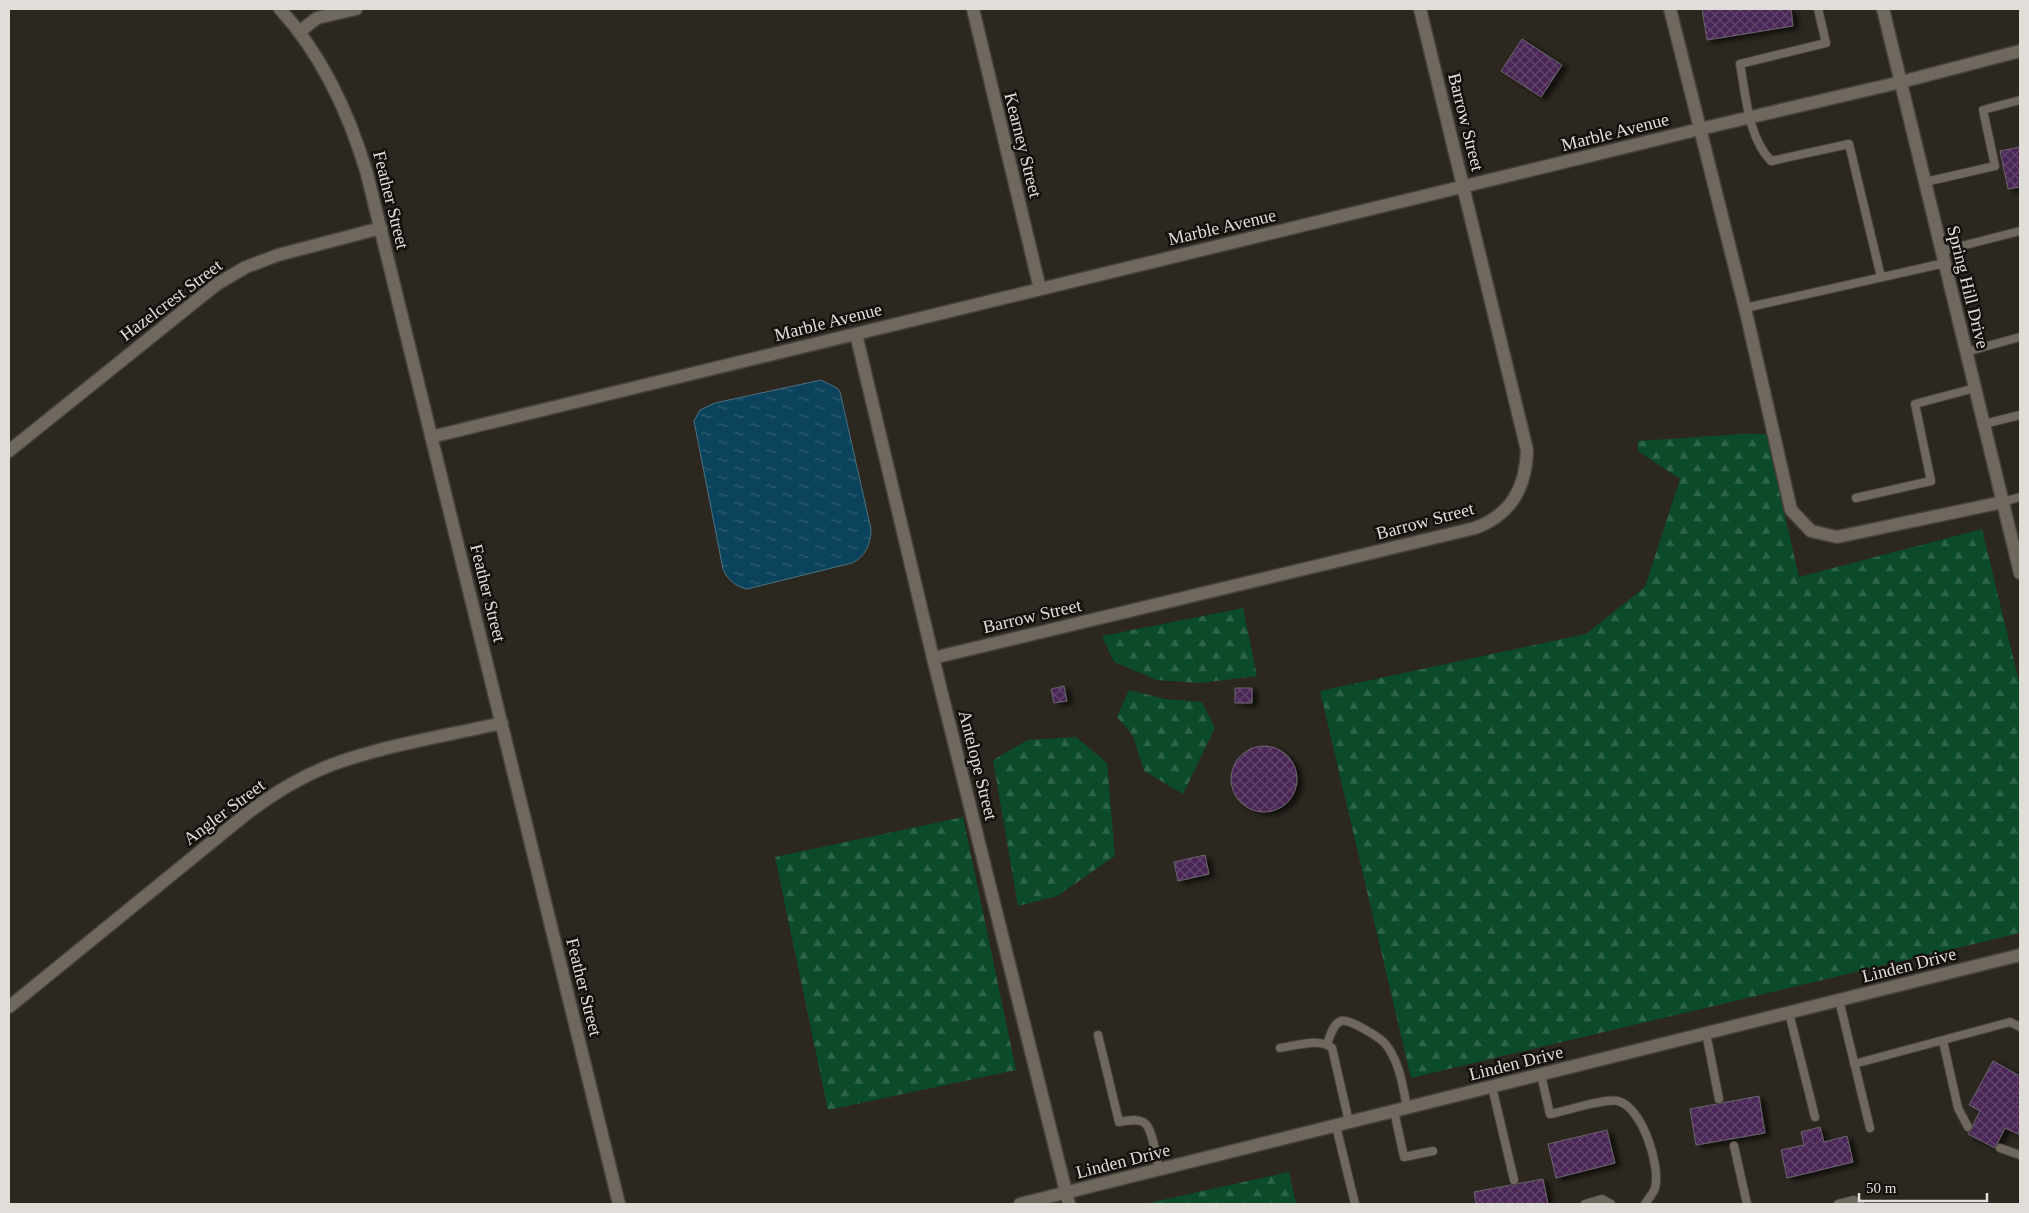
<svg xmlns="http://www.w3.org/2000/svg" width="2029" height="1213" font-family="'Times New Roman',serif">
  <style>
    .forest { fill: url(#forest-firs) }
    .water { fill: url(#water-ripples); stroke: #4c7181 }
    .building { fill: url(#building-cross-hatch); stroke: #6a646c; filter: url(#shadow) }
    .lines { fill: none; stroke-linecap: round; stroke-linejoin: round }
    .lane-casing { stroke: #46413b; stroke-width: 10 }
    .street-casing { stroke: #46413b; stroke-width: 15 }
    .secondary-casing { stroke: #46413b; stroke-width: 15 }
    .lane { stroke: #6e685f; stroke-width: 8 }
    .street { stroke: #6e685f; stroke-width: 12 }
    .secondary { stroke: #6e685f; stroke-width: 12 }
    .labels { text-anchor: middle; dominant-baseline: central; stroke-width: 5; stroke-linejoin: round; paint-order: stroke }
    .street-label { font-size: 18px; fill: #e1ddd8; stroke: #13100d }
  </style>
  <defs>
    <pattern id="forest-firs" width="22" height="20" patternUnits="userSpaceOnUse" patternTransform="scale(1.25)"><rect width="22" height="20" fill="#0b4b2a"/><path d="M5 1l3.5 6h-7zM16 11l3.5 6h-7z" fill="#2e6448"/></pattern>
    <pattern id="water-ripples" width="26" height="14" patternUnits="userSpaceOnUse" patternTransform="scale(1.25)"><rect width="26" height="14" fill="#0c435c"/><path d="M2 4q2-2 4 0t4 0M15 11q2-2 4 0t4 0" fill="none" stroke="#2f5e73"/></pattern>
    <pattern id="building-cross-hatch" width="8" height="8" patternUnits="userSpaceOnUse" patternTransform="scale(1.25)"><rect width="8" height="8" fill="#482755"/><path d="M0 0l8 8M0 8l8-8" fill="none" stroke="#62466d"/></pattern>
    <filter id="shadow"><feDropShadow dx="5.5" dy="3" stdDeviation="2.5" flood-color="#0009"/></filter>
  </defs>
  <rect width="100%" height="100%" fill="#2c271f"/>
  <!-- forest -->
  <path class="forest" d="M1742 434H1766L1799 577 1982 529 2020 686V933L1411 1078 1320 691 1586 634 1645 587 1680 479 1638 451V441Z
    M1243 608 1257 676 1200 683 1157 680 1114 662 1102 636Z
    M1129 690 1165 699 1202 702 1215 728 1183 794 1144 771 1133 736 1117 717Z
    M1076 737 1107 763 1115 856 1057 896 1018 906 993 760 1028 740Z
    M963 817 1016 1070 828 1110 775 857Z
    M1289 1172 1296 1204H1144Z"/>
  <!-- water -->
  <path class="water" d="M821 380 837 388 840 392 871 529C871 544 865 557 852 563L747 589C736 587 727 579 723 569L694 421 700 410 715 403Z"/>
  <!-- building -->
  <path class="building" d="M1702 9H1791L1793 26 1707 40Z
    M1522 39 1562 65 1541 97 1501 71Z
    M2020 147V187L2008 189 2000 151Z
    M1064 686 1067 701 1054 703 1051 689Z
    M1235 688H1252V703H1235Z
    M1231 779a33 33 0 1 1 66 0a33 33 0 1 1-66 0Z
    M1205 855 1209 874 1178 881 1174 862Z
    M1993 1061 2020 1076V1135L2005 1128 1995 1148 1968 1134 1980 1111 1969 1105Z
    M1759 1096 1765 1133 1696 1145 1690 1109Z
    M1820 1127 1824 1142 1847 1136 1853 1162 1787 1178 1781 1150 1804 1145 1801 1132Z
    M1607 1130 1615 1163 1556 1178 1548 1144Z
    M1543 1179 1548 1204H1476L1474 1192Z"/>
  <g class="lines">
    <!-- lane casing -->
    <g class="lane-casing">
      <path id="lane" d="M1818 9 1826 43 1740 64C1746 96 1748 137 1771 161L1849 144 1881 277
        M1925 182 1995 166 1983 110 2020 100
        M1942 251 2020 231
        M1745 308 1945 263
        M1966 352 2020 337
        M1984 424 2020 415
        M1856 498 1931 481 1915 404 1975 388
        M2003 502 2020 497
        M1839 1000 1870 1128
        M1789 1013 1815 1117
        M1706 1033 1719 1099
        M1098 1035 1119 1122C1126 1121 1136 1118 1143 1122 1153 1126 1156 1159 1159 1170
        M1943 1041 1958 1108 1968 1127
        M1327 1044C1330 1036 1333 1024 1341 1021 1350 1019 1382 1038 1387 1046 1400 1064 1403 1087 1407 1108
        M1280 1048C1295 1046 1320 1037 1332 1048L1349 1122
        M1854 1064 2010 1022 2020 1027
        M1541 1075 1550 1114C1566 1111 1605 1098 1618 1101 1642 1107 1661 1166 1655 1188 1653 1194 1648 1199 1645 1204
        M1492 1087 1514 1180
        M1394 1111 1404 1157 1433 1151
        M1336 1126 1355 1204
        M1734 1146 1747 1204
        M2000 1148 2020 1155
        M1585 1204 1602 1199 1611 1204
        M1838 1204 1854 1200 1860 1204"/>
    </g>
    <!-- street casing -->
    <g class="street-casing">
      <path id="street" d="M280 9C323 56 349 113 367 174L619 1204
        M973 9 1040 289
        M1670 9 1745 308 1791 510 1811 531 1837 537 2003 502
        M299 32 317 18 356 9
        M856 334 933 658 1069 1204
        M431 437 1700 129 1901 82 2020 51
        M9 451 217 284 246 267 278 255 381 228
        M933 658 1475 528C1511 515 1526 488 1527 450L1420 9
        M9 1007 245 815C271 795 300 777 331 765 385 745 445 736 502 723"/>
    </g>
    <!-- secondary casing -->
    <g class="secondary-casing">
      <path id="secondary" d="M1883 9 2020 573
        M1020 1204 2020 955"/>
    </g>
    <!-- lane -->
    <use href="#lane" class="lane"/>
    <!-- street -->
    <use href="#street" class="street"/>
    <!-- secondary -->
    <use href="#secondary" class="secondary"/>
  </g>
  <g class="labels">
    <!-- street labels -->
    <g class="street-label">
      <text transform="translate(1466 122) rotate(76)">Barrow Street</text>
      <text transform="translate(1615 132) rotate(-14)">Marble Avenue</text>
      <text transform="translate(1023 145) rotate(76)">Kearney Street</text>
      <text transform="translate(391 200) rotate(76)">Feather Street</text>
      <text transform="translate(1222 227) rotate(-13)">Marble Avenue</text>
      <text transform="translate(1968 287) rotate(76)">Spring Hill Drive</text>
      <text transform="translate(171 300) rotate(-37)">Hazelcrest Street</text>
      <text transform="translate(828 322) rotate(-14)">Marble Avenue</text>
      <text transform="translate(1425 521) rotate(-15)">Barrow Street</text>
      <text transform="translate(488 593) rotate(76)">Feather Street</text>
      <text transform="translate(1032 616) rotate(-13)">Barrow Street</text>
      <text transform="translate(978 765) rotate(76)">Antelope Street</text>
      <text transform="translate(224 812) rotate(-37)">Angler Street</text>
      <text transform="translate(1909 965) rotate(-14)">Linden Drive</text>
      <text transform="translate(584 987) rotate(76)">Feather Street</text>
      <text transform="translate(1516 1063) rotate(-14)">Linden Drive</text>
      <text transform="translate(1123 1161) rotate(-14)">Linden Drive</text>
    </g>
  </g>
  <!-- border -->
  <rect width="2029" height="1213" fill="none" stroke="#e1ddd8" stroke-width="20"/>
  <!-- scale -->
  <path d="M1859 1193v8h128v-8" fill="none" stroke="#e1ddd8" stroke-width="2.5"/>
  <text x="1866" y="1193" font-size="15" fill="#e1ddd8" stroke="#13100d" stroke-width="4" paint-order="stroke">50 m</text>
</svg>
